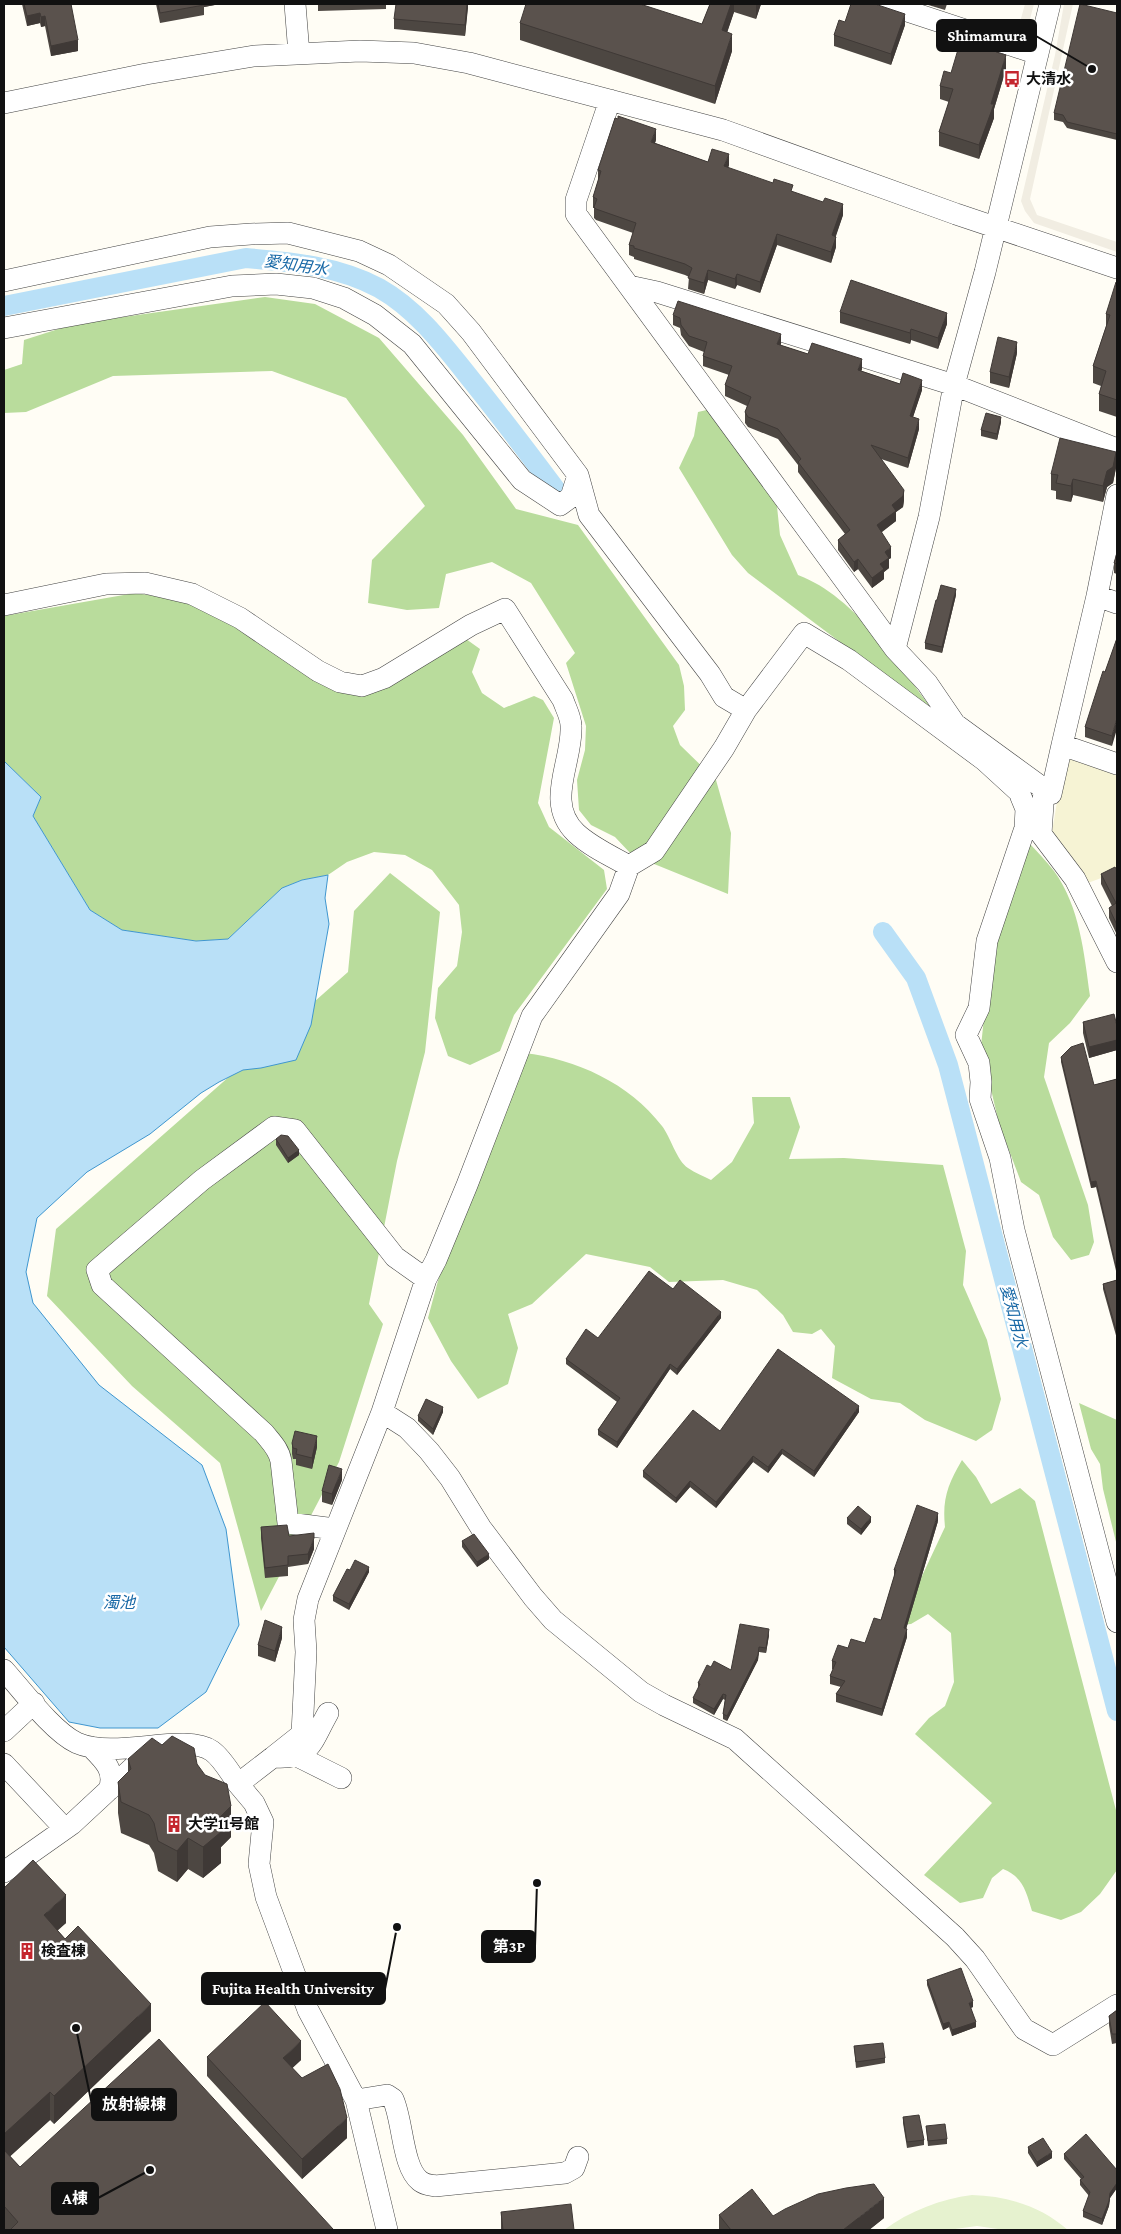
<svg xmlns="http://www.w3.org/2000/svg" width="1121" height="2234" font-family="'Crimson Pro','Noto Sans JP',serif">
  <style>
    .farmland { fill: #f6f3d4 }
    .forest { fill: #b9dc9c }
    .pitch { fill: #e6f2cf }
    .plaza { fill: #f1ede2 }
    .water { fill: #b9e0f7; stroke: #3f96cf }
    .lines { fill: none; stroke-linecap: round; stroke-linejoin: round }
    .canal { stroke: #b9e0f7; stroke-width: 20 }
    .minor-casing { stroke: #444; stroke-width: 22 }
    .minor { stroke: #fff; stroke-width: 21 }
    .wall { fill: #4d4742 }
    .shaded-wall { fill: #3f3936 }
    .building { fill: #5a524d; stroke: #3f3936 }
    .labels { text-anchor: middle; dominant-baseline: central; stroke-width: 5; stroke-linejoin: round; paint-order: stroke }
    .poi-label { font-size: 15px; font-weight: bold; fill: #111; stroke: #fff; text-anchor: start }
    .water-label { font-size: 16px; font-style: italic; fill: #1768a6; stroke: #fff }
    .leader { fill: none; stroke: #111; stroke-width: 2 }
    .callout-dot { fill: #111; stroke: #fff; stroke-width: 2 }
    .callout { fill: #111; stroke: #111; stroke-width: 2 }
    .callout-label { font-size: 16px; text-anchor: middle; font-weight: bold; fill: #fff }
  </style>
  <rect width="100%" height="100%" fill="#fffdf5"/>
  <!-- farmland -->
  <path class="farmland" d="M1074 756 1117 771V867L1115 873 1085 884 1051 838 1064 760Z"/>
  <!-- forest -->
  <path class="forest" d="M265 297 315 304 379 338 463 435 516 509 578 525 679 665 684 686 685 710 673 726 680 745 716 780 731 833 728 894 632 855 615 837 591 825 579 810 577 780 585 750 586 726 566 663 575 653 531 583 492 562 446 574 439 608 407 610 368 603 372 560 425 506 346 398 272 371 113 376 26 412 4 413V370L22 364 24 340 74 324Z
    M711 409 776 497 780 535 798 575C857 597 899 667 936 714L748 573 732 555 679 468 694 436 698 412Z
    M135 593 181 600 219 616 343 693 466 639 480 649 472 672 482 693 504 708 534 696 543 700 554 718 538 803 549 827 604 870 607 889 514 1015 500 1051 470 1065 448 1056 435 1018 438 988 457 966 462 932 459 905 432 870 405 855 374 852 347 862 328 875 302 880 282 888 228 939 196 941 122 930 90 910 33 816 41 797 4 761V616Z
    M1028 842C1037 851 1046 861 1054 871 1080 907 1084 953 1090 996L1070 1023 1049 1043 1044 1077 1088 1205 1094 1242 1089 1255 1071 1260 1053 1237 1039 1195 1021 1182 999 1124 981 1046 991 953Z
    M390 873 440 912 425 1052 397 1161 369 1304 383 1324 339 1462 261 1611 220 1463 132 1386 47 1296 56 1229 348 972 354 911Z
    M524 1053C576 1059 629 1083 662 1126 670 1136 677 1161 688 1168 695 1173 704 1176 711 1180L732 1162 754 1123 752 1097H790L800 1127 789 1159 844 1158 943 1165 966 1251 963 1285 987 1340 1001 1399 992 1430 976 1441 925 1420 900 1403 871 1399 832 1378 835 1346 821 1329 812 1334 793 1332 783 1315 757 1290 723 1280 669 1282 650 1267 586 1254 532 1304 508 1314 518 1348 508 1384 478 1399 451 1361 428 1318 450 1236Z
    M1079 1403 1117 1420V1546L1103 1489 1100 1464 1091 1449Z
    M962 1460 976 1477 991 1504 1020 1488 1035 1501 1117 1814V1870L1100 1894 1081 1912 1061 1920 1032 1911C1026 1891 1023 1877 1003 1869L992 1878 983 1898 960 1903 924 1875 992 1803 915 1734 929 1718 945 1706 954 1682 951 1633 928 1614 911 1624 899 1625 945 1527C942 1499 948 1484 962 1460Z"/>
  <!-- pitch -->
  <path class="pitch" d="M972 2195C1007 2196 1041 2206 1068 2230H1005L977 2226 948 2230H884C909 2211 941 2199 972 2195Z"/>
  <!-- plaza -->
  <path class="plaza" d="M1025 4H1034L1027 30 1022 36H1012L1017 33Z
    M1064 4H1073L1030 199 1037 215 1117 242V252L1034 223 1025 211 1021 201 1055 55Z"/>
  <!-- water -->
  <path class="water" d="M4 761 41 797 33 816 90 910 122 930 196 941 228 939 282 888 302 880 328 875 325 898 329 924 311 1025 296 1060 261 1068 243 1070 219 1082 201 1093 150 1134 87 1172 37 1218 26 1272 33 1303 99 1385 202 1465 226 1529 239 1625 206 1692 158 1728H100L69 1722 4 1647Z"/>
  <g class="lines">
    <!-- canal -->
    <path class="canal" d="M4 306 246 258C292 262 338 266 379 288 418 310 445 347 473 382 501 417 529 454 556 490
      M883 932 916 978 948 1065 1117 1711"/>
    <!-- minor casing -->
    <g class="minor-casing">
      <path id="minor" d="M295 4 299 54
        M886 4 1038 54
        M610 100 576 200V214L895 649 927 683 955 724 1051 794 1062 745
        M4 103 146 74 254 56 360 51 414 53 469 63 723 130 956 214 1117 268
        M4 281 210 237 251 234 288 233 359 251 389 265 446 304 471 332 578 475 589 515 710 674 724 697 746 710
        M629 286 657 292 954 385 1117 449
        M4 328 232 286 276 284 313 288 344 298 375 315 412 344 522 480 560 505 571 497 578 475
        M1117 495 1097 596 1062 745 1117 764
        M1097 596 1117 603
        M4 605 106 584 145 583 192 594 240 618 318 671 340 682 362 686 384 678 471 625 505 609 563 700C566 709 571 717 571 726 573 762 544 802 576 833 591 847 611 856 629 866
        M895 649 929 517 954 385 985 272 1050 4
        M1044 789 1041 834 1075 879 1117 962
        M382 1412 407 1428 429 1451 450 1478 481 1528 533 1597 553 1620 641 1692 664 1705 735 1739 955 1937 975 1959 1024 2029 1053 2045 1117 2005
        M335 1529 288 1523 281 1461C279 1449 271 1442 264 1433L102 1285 97 1270 202 1180 274 1127 295 1130 395 1257 426 1279
        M4 1670C22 1690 53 1732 77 1743 116 1760 184 1732 212 1751 222 1758 231 1774 238 1784
        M328 1713C311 1743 311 1760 273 1757L238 1784 254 1803 263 1822 259 1864 266 1897 308 2010 356 2100 387 2230
        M4 1731 34 1703
        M91 1747C104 1760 116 1771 109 1790
        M297 1756 341 1778
        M273 1757 302 1734 306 1652 304 1620 308 1599 382 1412 426 1279 436 1260 467 1185 532 1016 619 894 629 866 654 851 724 748 746 710 804 633 849 660 984 760 1019 792 1026 809 1025 828 987 941 979 1008 966 1035 979 1063 981 1082 980 1099 1000 1158 1014 1230 1117 1622
        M4 1764 65 1829
        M4 1872 72 1824 141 1760
        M356 2100 387 2095 393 2099C403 2120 402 2167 420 2181 425 2185 430 2185 435 2186L565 2173 574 2168 578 2157"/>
    </g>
    <!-- minor -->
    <use href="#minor" class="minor"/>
  </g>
  <!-- wall -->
  <path class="wall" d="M22 4H71L78 51 51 56 45 26 41 27 40 23 27 26Z
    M156 4H220L204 7V15L160 23Z
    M318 4H386V9L318 11Z
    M468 4 465 36 394 29V19Z
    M710 4H761L756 19 734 12 727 32 732 51 715 104 520 40V23L702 24Z
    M925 4H947L945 10Z
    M1117 13V140L1067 128 1063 122 1054 120V113Z
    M845 22 905 25 891 65 834 46V35Z
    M999 53 1006 69 994 109V118L979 159 939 146V132L949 102 940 99V86L951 73Z
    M656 140 655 143 708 162 729 165 728 168 793 192 843 215 836 236V247L831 263 777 245 760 293 737 285 735 289 708 280 704 294 688 289 689 277 685 275 634 259V257L629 255V245L633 233 596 220 594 218V208H593V197L598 181V170Z
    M1117 283V417L1099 411V394L1101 386 1093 383V366L1106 327V314Z
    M840 312 947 324 938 349 911 340 910 344 840 323Z
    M673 315 781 344 780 345 808 354 862 369 861 371 900 384 922 390 913 417 919 429 908 468 881 459 904 500 903 507 896 512V521L881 532 891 558 889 559V568L884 572V579L872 588 858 569 854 572 838 550V540L845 534 798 472V465L778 439 748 427 745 423V412L747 406 725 396V385L729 375 703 366V356L704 352 689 346 681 335 680 328 673 325Z
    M1017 353 1009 388 990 383V372Z
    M1001 422 997 440 981 436V430Z
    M1116 468 1113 483 1107 487 1103 502 1073 495 1071 502 1056 499V491L1051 490V474Z
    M1117 553V574L1114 573V563Z
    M956 595 942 653 925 649V643L937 600Z
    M1117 638 1112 746 1085 737V727L1105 672Z
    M1116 869H1117V935L1109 918V908L1112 906 1101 884V874Z
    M1083 1022 1117 1026V1050L1089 1058 1083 1033Z
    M1061 1057 1094 1085 1117 1079V1275L1096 1187 1091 1188 1061 1062Z
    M276 1139 299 1155 288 1163 276 1145Z
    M1117 1280V1339L1103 1289V1284Z
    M673 1289 721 1318 677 1375 670 1369 617 1448 598 1435V1430L617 1402 566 1364V1359Z
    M443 1412 433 1435 418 1421V1416Z
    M859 1412 814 1477 782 1454 768 1473 753 1462 716 1508 690 1487 676 1503 643 1477V1471L720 1431Z
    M292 1443 317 1447 312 1469 296 1465V1459H293L292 1454Z
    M342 1480 332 1505 322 1502V1491Z
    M847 1518 871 1522 861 1535 847 1524Z
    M938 1521 906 1629 907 1637 882 1716 836 1702V1694L841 1687 830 1684V1676L833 1669H832V1661L848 1648 865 1643 881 1620 894 1577V1570Z
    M261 1527 289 1536 314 1549 308 1564 288 1567V1576L265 1578 261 1538Z
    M462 1541 489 1559 477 1567 462 1547Z
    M350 1570 369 1572 349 1610 333 1601V1596Z
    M769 1635 766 1653 759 1652 758 1660 727 1721 723 1719V1714L725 1700 723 1699 714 1715 693 1703V1698L698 1689V1683L711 1667 731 1670Z
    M282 1638 275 1662 258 1656V1645Z
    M162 1745 197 1764 231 1837 221 1847V1863L203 1878 188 1869 177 1882 158 1871 154 1853 149 1845 121 1833 118 1813V1782L128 1772V1759Z
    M4 1888 66 1923 57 1930 151 2031 54 2124 50 2120 10 2156 20 2167 333 2230H4Z
    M927 1980 973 2007 971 2008 976 2027 952 2036 949 2027 943 2030 927 1985Z
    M1117 2010V2043L1112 2044 1109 2025V2016Z
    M854 2046 885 2058V2063L856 2068Z
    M207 2057 301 2060 292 2068 302 2078 347 2138 302 2179 207 2076Z
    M903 2117 924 2140V2145L907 2148 903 2123Z
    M926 2126 947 2139V2144L928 2146Z
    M1028 2147 1052 2158 1037 2167 1028 2153Z
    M1064 2154 1117 2170V2188L1110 2198 1109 2206 1102 2225 1083 2217V2211L1089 2196 1080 2185V2180L1081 2179 1064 2159Z
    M501 2212 574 2230H501Z
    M719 2215 773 2216 884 2218 869 2230H719Z"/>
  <!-- shaded-wall -->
  <path class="shaded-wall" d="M202 4H220L204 7V5Z
    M467 4H468V8L465 36V25Z
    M731 4H734V12L722 48V30Z
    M756 4H761L756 19Z
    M40 13V23L27 26V16Z
    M905 14V25L891 65V54Z
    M45 16V26L41 27V17Z
    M732 34V51L715 104V86Z
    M78 40V51L51 56V46Z
    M999 43V57L996 52Z
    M1006 55V69L994 109V118L979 159V145Z
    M656 129V140L651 153V142Z
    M729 154V165L724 177V166Z
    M843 204V215L832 246V235Z
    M777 234V245L760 293V282Z
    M836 237V247L831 263V252Z
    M708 270V280L704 294V283Z
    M737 274V285L735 289V279Z
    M947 313V324L938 349V338Z
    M911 329V340L910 344V333Z
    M781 334V344L777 354V344Z
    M1017 342V353L1009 388V377Z
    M862 359V369L858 380V370Z
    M922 380V390L910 426V416Z
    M1001 417V422L997 440V434Z
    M919 419V429L908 468V458Z
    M1116 452V468L1113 483 1107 487 1103 502V486L1107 471Z
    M1073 479V495L1071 502V486Z
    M904 490V500L903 507 896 512V521L877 536V525L892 505Z
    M891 547V558L889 559V568L884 572V579L872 588V578L880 564 885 552Z
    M858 559V569L854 572V562Z
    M956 589V595L942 653V647Z
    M1117 718V729L1112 746V736Z
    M1117 1040V1050L1089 1058V1047Z
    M299 1150V1155L288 1163V1158Z
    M1096 1181V1187L1091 1188V1182Z
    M721 1312V1318L677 1375V1369Z
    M670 1364V1369L617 1448V1442Z
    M859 1406V1412L814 1477V1471Z
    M443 1407V1412L433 1435V1429Z
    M317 1436V1447L312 1469V1458Z
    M782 1449V1454L768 1473V1467Z
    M753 1456V1462L716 1508V1502Z
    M342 1469V1480L332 1505V1494Z
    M690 1481V1487L676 1503V1498Z
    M938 1513V1521L904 1636V1628Z
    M871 1517V1522L861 1535V1529Z
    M314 1538V1549L308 1564V1554Z
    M489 1554V1559L477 1567V1562Z
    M369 1567V1572L349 1610V1604Z
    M282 1627V1638L275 1662V1651Z
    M769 1629V1635L766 1653V1648Z
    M907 1629V1637L882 1716V1709Z
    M759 1647 758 1660 727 1721V1716Z
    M723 1694V1699L714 1715V1709Z
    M231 1806V1837L221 1847V1863L203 1878V1847L218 1819Z
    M188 1838V1869L177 1882V1851Z
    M66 1895V1923L44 1943V1915Z
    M973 2001V2007L969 2008V2003Z
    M151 2004V2031L54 2124V2096Z
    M949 2022V2027L943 2030V2024Z
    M976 2022V2027L952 2036V2030Z
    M301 2041V2060L283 2077V2058Z
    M50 2092V2120L4 2162V2134Z
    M347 2118V2138L302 2179V2159Z
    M1052 2152V2158L1037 2167V2162Z
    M1117 2183V2188L1110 2198 1109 2206 1102 2225V2219L1110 2193Z
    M884 2198V2218L869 2230H843Z"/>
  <!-- building -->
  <path class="building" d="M24 4H71L78 40 51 46 45 16 41 17 40 13 27 16Z
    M158 4H203L204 5 160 13Z
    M396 4H467L465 25 394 19Z
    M526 4H640L702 24 710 4H731L722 30 732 34 715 86 520 23Z
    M851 4H875L905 14 891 54 834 35 839 20 845 22Z
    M1080 4 1117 13V134L1067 122 1063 115 1054 113Z
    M962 36 984 43 986 39 999 43 996 52 1006 55 991 104H994L979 145 939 132 953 89 940 86 944 71 951 73Z
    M618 116 656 129 651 142 708 162 712 149 729 154 724 166 773 183 774 179 793 185 791 191 823 202 825 198 843 204 832 235 836 237 831 252 777 234 760 282 737 274 735 279 708 270 704 283 688 278 692 268 685 264 634 248V246L629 245 636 223 596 209 594 207 597 199 593 197 601 171 598 170 615 118 618 119Z
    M851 280 947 313 938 338 911 329 910 333 840 312Z
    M1116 282 1117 283V400L1099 394 1106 371 1093 366 1110 315 1106 314Z
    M678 301 781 334 777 344 808 354 812 343 862 359 858 370 900 384 903 373 922 380 910 416 919 419 908 458 871 445 904 490 903 496 892 505 896 511 877 525 891 547 885 552 889 558 880 564 884 569 872 578 858 559 854 562 838 540 850 530 798 462 801 459 778 429 748 417 745 412 751 397 725 385 732 366 703 356 707 342 689 336 681 325 680 318 673 315Z
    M998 337 1017 342 1009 377 990 372Z
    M986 413 1001 417 997 434 981 430Z
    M1060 438 1116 452 1113 467 1107 471 1103 486 1073 479 1071 486 1056 483 1058 475 1051 474Z
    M1117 553V564L1114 563Z
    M941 585 956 589 942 647 925 643 936 600H937Z
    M1117 638V718L1112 736 1085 727 1103 671 1105 672Z
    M1115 867 1116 869H1117V925L1109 908 1116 903 1101 874Z
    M1114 1014 1117 1026V1040L1089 1047 1083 1022Z
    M1083 1043 1094 1085 1117 1079V1270L1096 1181 1091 1182 1061 1057 1071 1047Z
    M281 1135 288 1136 299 1150 288 1158 276 1139Z
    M649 1271 673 1289 680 1280 721 1312 677 1369 670 1364 617 1442 598 1430 620 1398 566 1359 586 1329 598 1338Z
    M1117 1280V1333L1103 1284Z
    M778 1349 859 1406 814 1471 782 1449 768 1467 753 1456 716 1502 690 1481 676 1498 643 1471 693 1410 720 1431Z
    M426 1399 443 1407 433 1429 418 1416Z
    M295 1431 317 1436 312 1458 296 1454 297 1449 293 1448 292 1443Z
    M329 1465 342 1469 332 1494 322 1491Z
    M917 1505 938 1513 904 1628 907 1629 882 1709 836 1694 845 1681 830 1676 836 1662 832 1661 838 1645 848 1648 851 1639 865 1643 874 1618 881 1620 896 1570H894Z
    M858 1506 871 1517 861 1529 847 1518Z
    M287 1525 289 1536 314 1533V1538L308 1554 288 1556V1565L265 1568 261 1527Z
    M474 1534 489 1554 477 1562 462 1541Z
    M355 1560 369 1567 349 1604 333 1596 347 1569 350 1570Z
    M265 1620 282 1627 275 1651 258 1645Z
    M740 1624 769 1629 766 1648 759 1647 758 1655 727 1716 723 1714 726 1695 723 1694 714 1709 693 1698 700 1684 698 1683 707 1665 711 1667 714 1661 731 1670Z
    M172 1736 194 1748 197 1764 205 1775 227 1784 231 1806 218 1819 221 1832 203 1847 188 1838 177 1851 158 1841 154 1823 149 1815 121 1802 118 1782 131 1769 128 1759 152 1738 162 1745Z
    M33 1860 66 1895 44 1915 65 1939 78 1926 151 2004 54 2096 50 2092 4 2134V1888Z
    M961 1968 973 2001 969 2003 976 2022 952 2030 949 2022 943 2024 927 1980Z
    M265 2002 301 2041 283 2058 302 2078 328 2064 340 2089 347 2118 302 2159 207 2057Z
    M1117 2010V2034H1112L1109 2016Z
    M159 2039 333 2229 332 2230H10L18 2222 4 2206V2150L20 2167Z
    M883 2043 885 2058 856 2062 854 2046Z
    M919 2115 924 2140 907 2142 903 2117Z
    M945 2124 947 2139 928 2141 926 2126Z
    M1086 2134 1117 2170V2183L1110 2193 1109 2201 1102 2219 1083 2211 1090 2192 1080 2180 1084 2177 1064 2154Z
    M1043 2138 1052 2152 1037 2162 1028 2147Z
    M874 2184 884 2198 843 2230H731L719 2215 752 2189 773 2216 785 2209 818 2194 846 2188Z
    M571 2204 574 2230H503L501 2212Z"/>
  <!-- icons -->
  <defs>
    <g id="bus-bare" transform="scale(1.35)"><path d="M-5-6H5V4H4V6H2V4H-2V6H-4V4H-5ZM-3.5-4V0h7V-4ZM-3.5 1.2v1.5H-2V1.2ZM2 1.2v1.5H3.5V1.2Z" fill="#c4262e" stroke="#fff" stroke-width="2.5" paint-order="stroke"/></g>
    <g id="building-bare" transform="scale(1.35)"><path d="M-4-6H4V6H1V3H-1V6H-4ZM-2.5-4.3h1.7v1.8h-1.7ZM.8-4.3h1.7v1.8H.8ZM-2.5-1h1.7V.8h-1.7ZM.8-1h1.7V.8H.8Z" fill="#c4262e" stroke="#fff" stroke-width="2.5" paint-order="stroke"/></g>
  </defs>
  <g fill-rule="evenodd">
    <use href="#bus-bare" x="1012" y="79"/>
    <use href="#building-bare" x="174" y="1824"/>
    <use href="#building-bare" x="27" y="1951"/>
  </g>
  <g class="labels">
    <!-- poi labels -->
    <g class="poi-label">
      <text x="1026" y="79">大清水</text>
      <text x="188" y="1824">大学11号館</text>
      <text x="41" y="1951">検査棟</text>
    </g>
    <!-- water labels -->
    <g class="water-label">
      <text transform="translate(296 265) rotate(8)">愛知用水</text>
      <text transform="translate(1014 1316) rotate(75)">愛知用水</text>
      <text x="119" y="1602">濁池</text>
    </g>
  </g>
  <!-- callouts -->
  <path class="leader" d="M1092 69L1036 36M537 1883L535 1946M397 1927L385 1989M76 2028L92 2105M150 2170L98 2198"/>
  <g class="callout-dot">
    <circle cx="1092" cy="69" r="5"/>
    <circle cx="537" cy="1883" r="5"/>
    <circle cx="397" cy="1927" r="5"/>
    <circle cx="76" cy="2028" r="5"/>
    <circle cx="150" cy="2170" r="5"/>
  </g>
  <g class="callout">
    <rect x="937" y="20" width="99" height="31" rx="5"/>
    <rect x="482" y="1931" width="53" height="31" rx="5"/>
    <rect x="202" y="1973" width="183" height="31" rx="5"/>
    <rect x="92" y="2089" width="84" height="31" rx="5"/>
    <rect x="52" y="2183" width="46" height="31" rx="5"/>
  </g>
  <g class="callout-label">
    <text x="987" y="41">Shimamura</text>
    <text x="509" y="1952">第3P</text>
    <text x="293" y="1994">Fujita Health University</text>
    <text x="134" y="2110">放射線棟</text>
    <text x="75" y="2204">A棟</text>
  </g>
  <!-- border -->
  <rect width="1121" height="2234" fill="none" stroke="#111111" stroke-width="10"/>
</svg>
